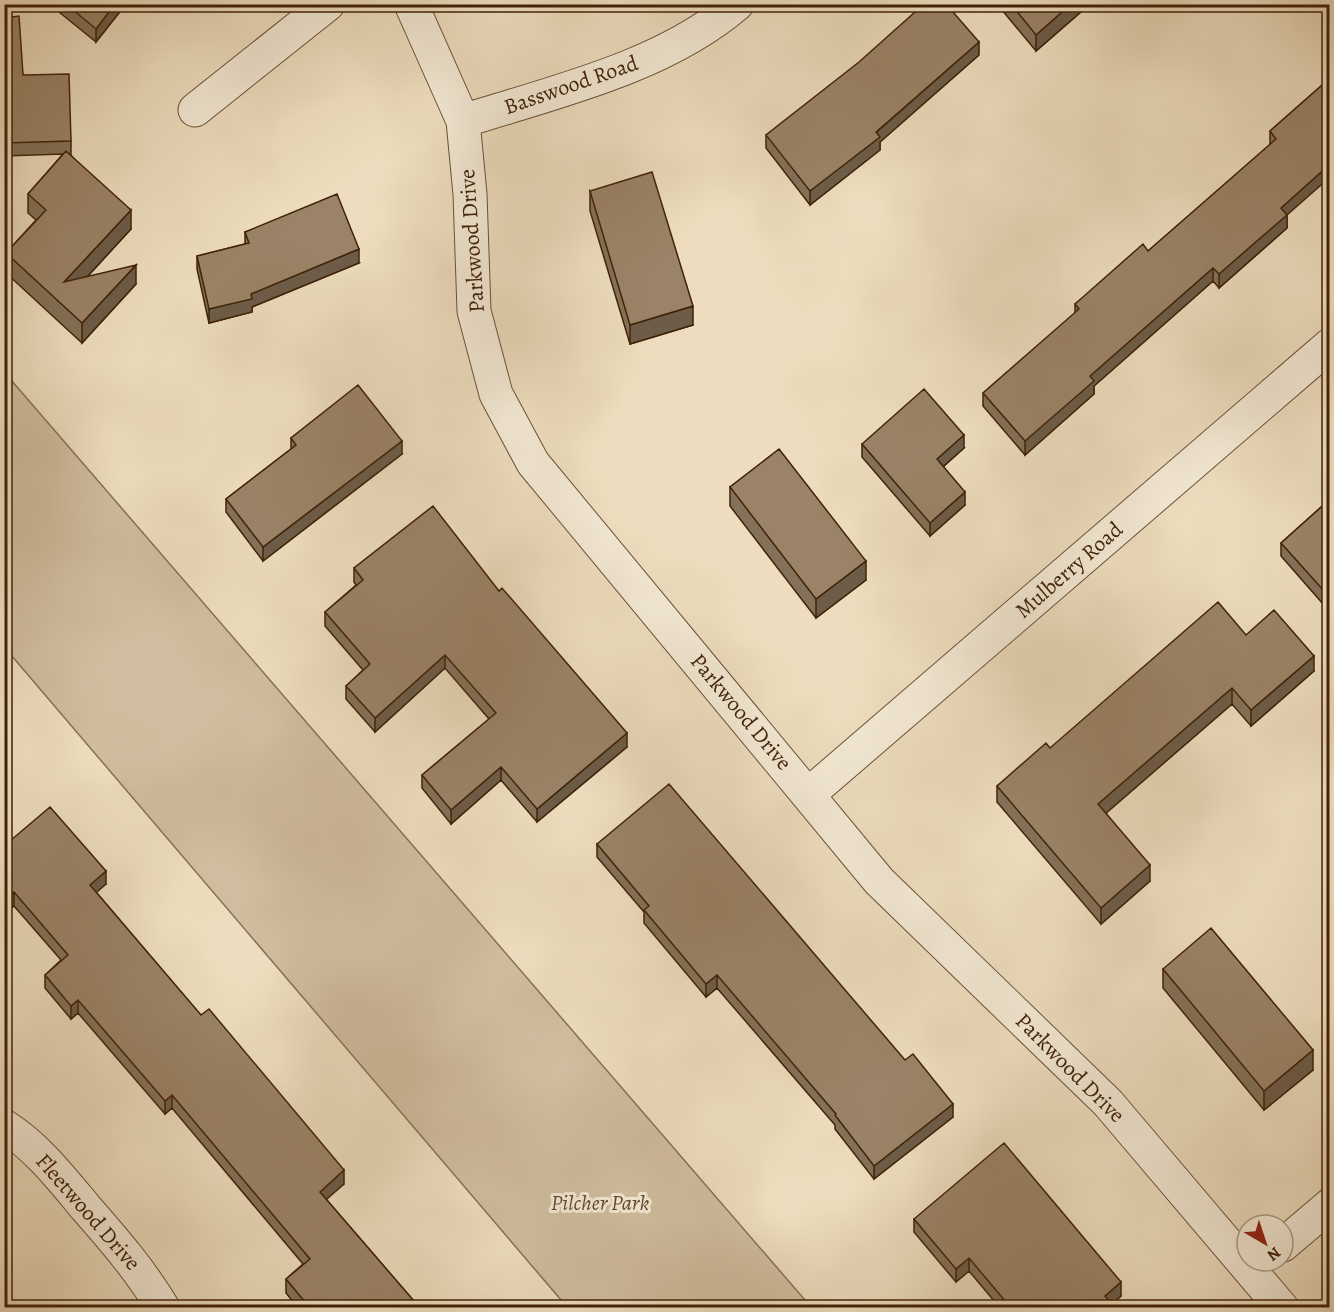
<svg xmlns="http://www.w3.org/2000/svg" width="1334" height="1312" font-family="Alegreya,serif">
  <style>
    .green { fill: #d0bd9f; stroke: #887054; stroke-width: 1.5 }
    .lines { fill: none; stroke-linecap: round; stroke-linejoin: round }
    .street-casing { stroke: #6b5136; stroke-width: 35 }
    .street { stroke: #f3e9d5; stroke-width: 33 }
    .wall { fill: #847159; stroke: #402208; stroke-width: 1.5 }
    .shaded-wall { fill: #6c5c48; stroke: #402208; stroke-width: 1.5 }
    .building { fill: #9a8367; stroke: #402208; stroke-width: 1.5 }
    .labels { text-anchor: middle; dominant-baseline: central; stroke-width: 6; stroke-linejoin: round; paint-order: stroke }
    .street-label { font-size: 22px; fill: #402208; stroke: #f3e9d5 }
    .park-label { font-size: 22px; font-style: italic; fill: #64492e; stroke: #f3e9d5 }
  </style>
  <rect width="100%" height="100%" fill="#edddbe"/>
  <filter id="stains"><feTurbulence type="fractalNoise" baseFrequency=".00333" numOctaves="4"/><feColorMatrix values="0 0 0 0 .2 0 0 0 0 .09 0 0 0 0 .02 0 0 0 .5 -.17"/></filter>
  <radialGradient id="worn" r=".72"><stop offset=".6" stop-color="#630" stop-opacity="0"/><stop offset="1" stop-color="#630" stop-opacity=".3"/></radialGradient>
  <!-- green -->
  <path class="green" d="M4 373H5L811 1307H567L5 648Z"/>
  <g class="lines">
    <!-- street casing -->
    <g class="street-casing">
      <path id="street" d="M411 4 463 121 470 194 474 311 496 394 533 463 879 881 1108 1103 1282 1308
        M195 110 328 4
        M463 121C554 92 664 67 737 4
        M809 794 1330 345
        M4 1126C37 1147 61 1178 86 1208 114 1240 141 1271 163 1308
        M1283 1245 1330 1205"/>
    </g>
    <!-- street -->
    <use href="#street" class="street"/>
  </g>
  <!-- wall -->
  <path class="wall" d="M54 4H126L96 42 54 8Z
    M997 4H1090L1036 51Z
    M4 18 23 75 71 141V154H70L131 229 87 277 136 284 82 343 6 273V253L36 220 28 213V194L63 154 4 156Z
    M979 55 880 142V150L810 205 766 148V135Z
    M1329 79 1287 215V228L1219 288 1213 281 1094 386V394L1025 455 983 406V393L1075 313V304L1148 251 1270 145V131Z
    M590 191 693 325 630 344 590 211Z
    M245 232 359 263 252 307V312L209 323 197 269V256L245 244Z
    M291 438 402 454 263 561 226 512V499L291 449Z
    M862 444 964 448 943 467 965 505 930 536 862 457Z
    M730 487 866 580 816 618 730 506Z
    M1329 500 1324 605 1281 556V543Z
    M354 568 499 591 627 747 537 822 501 780 451 824 422 788V775L489 719 445 668 375 732 346 699V686L363 670 325 626V612L356 585 354 582Z
    M1246 635 1314 671 1251 726 1232 704 1106 813 1150 881 1101 924 997 802V786L1050 748Z
    M597 844 953 1117 874 1179 835 1129V1125L717 988 706 997 644 923V912L597 857Z
    M4 846 106 884 96 892 344 1184 326 1199 420 1308H298L286 1293V1279L303 1264 172 1108 165 1114 78 1013 71 1019 45 988V975L61 960 14 906 7 911 4 908Z
    M1329 944V961L1328 959V946Z
    M1163 969 1313 1070 1264 1110 1163 988Z
    M914 1219 1121 1296 1112 1304 1115 1308H1000L969 1271 956 1282 914 1232Z"/>
  <!-- shaded-wall -->
  <path class="shaded-wall" d="M115 4H126L96 42V29Z
    M1071 4H1090L1036 51V35Z
    M979 42V55L880 142V150L810 205V191Z
    M1329 165V178L1287 215V228L1219 288V274L1281 208Z
    M131 210V229L64 302V282Z
    M359 249V263L252 307V312L209 323V309L251 294Z
    M136 265V284L82 343V323Z
    M1213 268V281L1094 386V394L1025 455V441L1090 376Z
    M693 306V325L630 344V325Z
    M964 435V448L937 472V459Z
    M402 441V454L263 561V547Z
    M965 492V505L930 536V523Z
    M866 561V580L816 618V599Z
    M1329 586V600L1324 605V591Z
    M445 655V668L375 732V718Z
    M1314 656V671L1251 726V710Z
    M1232 688V704L1098 820V804Z
    M627 733V747L537 822V809Z
    M501 767V780L451 824V810Z
    M1150 865V881L1101 924V908Z
    M106 871V884L90 898V885Z
    M14 892V906L7 911V898Z
    M717 975V988L706 997V984Z
    M78 1000V1013L71 1019V1006Z
    M1313 1050V1070L1264 1110V1091Z
    M172 1095V1108L165 1114V1101Z
    M953 1104V1117L874 1179V1166Z
    M344 1170V1184L320 1205V1192Z
    M969 1258V1271L956 1282V1269Z
    M1121 1282V1296L1108 1308 1105 1296Z"/>
  <!-- building -->
  <path class="building" d="M66 4H115L96 29Z
    M924 4H946L979 42 876 132 880 137 810 191 766 135 859 62Z
    M1011 4H1071L1036 35Z
    M19 16 23 75 69 74 71 141 4 143V18Z
    M1329 79V165L1281 208 1287 215 1219 274 1213 268 1090 376 1094 381 1025 441 983 393 1079 309 1075 304 1143 244 1148 251 1276 139 1270 131Z
    M66 151 131 210 64 282 136 265 82 323 6 253 46 210 28 194Z
    M652 172 693 306 630 325 590 191Z
    M337 194 359 249 251 294 252 299 209 309 197 256 249 243 245 232Z
    M358 385 402 441 263 547 226 499 296 445 291 438Z
    M924 389 964 435 937 459 965 492 930 523 862 444Z
    M779 449 866 561 816 599 730 487Z
    M1329 500V586L1324 591 1281 543Z
    M433 506 499 591 502 588 627 733 537 809 501 767 451 810 422 775 496 713 445 655 375 718 346 686 370 664 325 612 363 580 354 568Z
    M1218 602 1246 635 1274 610 1314 656 1251 710 1232 688 1098 804 1150 865 1101 908 997 786 1046 743 1050 748Z
    M669 784 905 1060 913 1054 953 1104 874 1166 835 1115 836 1114 717 975 706 984 644 910 649 906 597 844Z
    M50 807 106 871 90 885 201 1015 209 1009 344 1170 320 1192 420 1308H310L286 1279 310 1259 172 1095 165 1101 78 1000 71 1006 45 975 68 955 14 892 7 898 4 895V846Z
    M1211 928 1313 1050 1264 1091 1163 969Z
    M1004 1143 1121 1282 1105 1296 1115 1308H1011L969 1258 956 1269 914 1219Z"/>
  <g class="labels">
    <!-- street labels -->
    <g class="street-label">
      <text transform="translate(571 85) rotate(-19)">Basswood Road</text>
      <text transform="translate(472 241) rotate(-94)">Parkwood Drive</text>
      <text transform="translate(1069 570) rotate(-41)">Mulberry Road</text>
      <text transform="translate(741 712) rotate(50)">Parkwood Drive</text>
      <text transform="translate(1070 1068) rotate(45)">Parkwood Drive</text>
      <text transform="translate(88 1212) rotate(49)">Fleetwood Drive</text>
    </g>
    <!-- park labels -->
    <g class="park-label">
      <text x="600" y="1203">Pilcher Park</text>
    </g>
  </g>
  <!-- margin -->
  <rect width="1334" height="1312" fill="none" stroke="#edddbe" stroke-width="24"/>
  <rect x="6" y="6" width="1322" height="1300" fill="none" stroke="#402208" stroke-width="3"/>
  <rect x="12" y="12" width="1310" height="1288" fill="none" stroke="#402208" stroke-width="1.5"/>
  <!-- north arrow -->
  <g transform="translate(1265 1243) rotate(141)"><circle r="28" fill="#f3e9d5" stroke="#ab9983" stroke-width="1.5"/>
  <path d="M0-4.5L10 22L0 15L-10 22Z" fill="#8f2418"/>
  <text y="-9" font-size="16" font-weight="bold" text-anchor="middle" fill="#402208">N</text>
  </g>
  <rect width="100%" height="100%" filter="url(#stains)"/>
  <rect width="100%" height="100%" fill="url(#worn)"/>
</svg>
